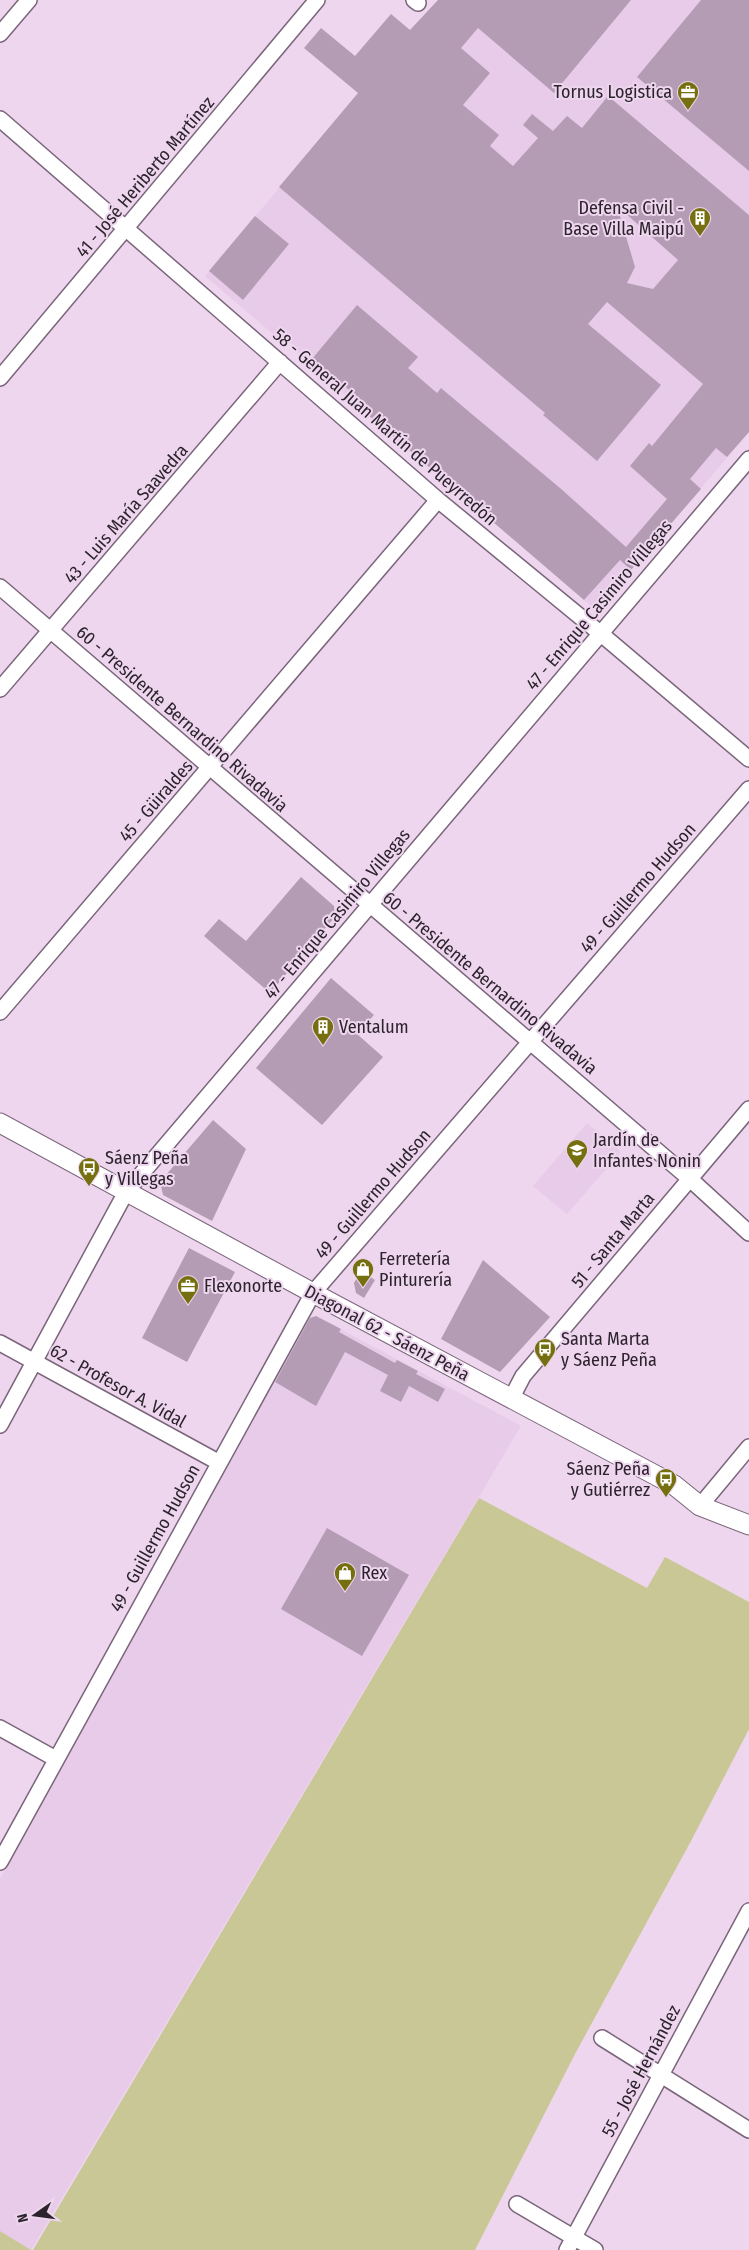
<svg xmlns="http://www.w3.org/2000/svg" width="749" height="2250" font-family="'Fira Sans Condensed',sans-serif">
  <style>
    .built { fill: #e8cbe9 }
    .green { fill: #cac796 }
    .building { fill: #b49db4; fill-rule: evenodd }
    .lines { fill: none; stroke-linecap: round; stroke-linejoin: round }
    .minor-casing { stroke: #7a657a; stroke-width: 18 }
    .tertiary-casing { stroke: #7a657a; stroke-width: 21 }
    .minor { stroke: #fff; stroke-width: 15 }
    .tertiary { stroke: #fff; stroke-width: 19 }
    .labels { text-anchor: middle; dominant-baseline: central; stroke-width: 4; stroke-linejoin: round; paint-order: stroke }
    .poi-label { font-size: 18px; fill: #2c232c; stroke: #edd6ee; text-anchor: start }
    .street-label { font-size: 18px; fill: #2c232c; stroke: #edd6ee }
  </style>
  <rect width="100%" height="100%" fill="#edd6ee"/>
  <!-- built -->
  <path class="built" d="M438 0H749V215L646 127 595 187 749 323V432L601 605 591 606 297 354 298 349 286 339 281 341 205 276Z
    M587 1123 621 1152 567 1214 533 1186Z
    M316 1316 521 1426 31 2250 0 2231V1879L264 1395 308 1319Z"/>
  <!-- green -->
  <path class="green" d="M479 1498 647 1588 665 1557 749 1602V1729L691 1841 575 2054 475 2250H33Z
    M0 2231 31 2250H0Z"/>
  <!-- building -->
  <path class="building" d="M438 0H631L554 93 478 28 461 48 490 73 463 105 499 135 490 146 513 166 538 138 523 125 532 114 553 131 567 116 582 128 608 96 749 215V432L727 457 716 448 690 479 701 489 631 570 620 560 584 600 367 414 372 409 312 359 357 305 418 357 408 368 437 393 441 388 467 410 560 488 626 547 667 499 630 466 649 443 652 446 703 384 607 302 588 324 661 385 597 461 543 415 545 413 279 187 358 93 304 48 321 28 355 56 391 14 410 30ZM617 206 678 260 653 289 627 283 635 267Z
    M701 0H749V171L637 77Z
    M255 216 289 244 243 300 209 271Z
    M301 877 334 906 335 917 270 993 204 936 219 919 246 941Z
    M331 978 374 1015 357 1034 383 1057 322 1125 256 1068Z
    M213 1120 246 1149 212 1221 163 1195 160 1182Z
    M189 1248 235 1272 187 1362 142 1338Z
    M483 1260 550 1317 500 1372 441 1339Z
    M361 1271 375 1280 364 1298 356 1293 354 1283Z
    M316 1316 341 1329 339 1332 395 1363 397 1360 418 1371 416 1374 445 1389 438 1402 409 1386 401 1402 380 1391 388 1375 345 1352 316 1406 275 1382 310 1318Z
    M327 1528 409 1575 362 1656 281 1609Z"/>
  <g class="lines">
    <!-- minor casing -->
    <g class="minor-casing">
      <path id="minor" d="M414 0 418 3
        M0 34 29 0
        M0 119 438 500 600 633 749 759
        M0 378 317 0
        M0 587 690 1179 749 1233
        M0 689 280 362
        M0 1012 438 500
        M0 1343 218 1462
        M511 1399 523 1376 749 1109
        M0 1425 126 1192 749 459
        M700 1506 749 1447
        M0 1728 56 1759
        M0 1862 313 1293 749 789
        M602 2038 749 2130
        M517 2204 595 2250
        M567 2250 749 1911"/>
    </g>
    <!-- tertiary casing -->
    <g class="tertiary-casing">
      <path id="tertiary" d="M0 1123 313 1293 674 1485 700 1506 749 1525"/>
    </g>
    <!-- minor -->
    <use href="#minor" class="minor"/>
    <!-- tertiary -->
    <use href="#tertiary" class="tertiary"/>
  </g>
  <!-- icons -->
  <defs>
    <g id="office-pin" transform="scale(1.125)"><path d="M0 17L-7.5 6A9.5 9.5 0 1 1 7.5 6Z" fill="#766f0f" stroke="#edd6ee"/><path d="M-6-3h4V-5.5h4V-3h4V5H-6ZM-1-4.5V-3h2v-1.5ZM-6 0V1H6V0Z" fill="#fff"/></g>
    <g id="building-pin" transform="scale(1.125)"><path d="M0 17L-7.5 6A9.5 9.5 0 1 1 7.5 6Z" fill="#766f0f" stroke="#edd6ee"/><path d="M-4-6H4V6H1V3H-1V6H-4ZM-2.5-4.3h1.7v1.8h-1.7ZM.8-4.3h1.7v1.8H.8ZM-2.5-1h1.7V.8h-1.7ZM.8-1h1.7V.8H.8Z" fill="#fff"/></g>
    <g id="school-pin" transform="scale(1.125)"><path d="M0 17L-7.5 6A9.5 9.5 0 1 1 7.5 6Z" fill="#766f0f" stroke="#edd6ee"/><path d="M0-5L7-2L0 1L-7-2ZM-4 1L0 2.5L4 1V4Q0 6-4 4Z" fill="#fff"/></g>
    <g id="bus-pin" transform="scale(1.125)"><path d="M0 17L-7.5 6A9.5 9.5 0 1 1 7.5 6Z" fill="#766f0f" stroke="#edd6ee"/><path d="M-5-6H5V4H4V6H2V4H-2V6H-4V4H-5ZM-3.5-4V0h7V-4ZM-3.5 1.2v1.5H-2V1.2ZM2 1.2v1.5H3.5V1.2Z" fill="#fff"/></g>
    <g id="shop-pin" transform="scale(1.125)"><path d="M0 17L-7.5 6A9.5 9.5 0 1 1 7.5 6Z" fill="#766f0f" stroke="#edd6ee"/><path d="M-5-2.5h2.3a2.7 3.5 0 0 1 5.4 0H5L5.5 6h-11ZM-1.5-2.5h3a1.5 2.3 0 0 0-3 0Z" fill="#fff"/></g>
  </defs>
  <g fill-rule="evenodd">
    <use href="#office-pin" x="688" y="92"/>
    <use href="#building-pin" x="700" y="218"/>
    <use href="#building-pin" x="323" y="1027"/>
    <use href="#school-pin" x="577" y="1150"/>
    <use href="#bus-pin" x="89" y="1168"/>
    <use href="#shop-pin" x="363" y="1269"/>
    <use href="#office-pin" x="188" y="1286"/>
    <use href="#bus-pin" x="545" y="1349"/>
    <use href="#bus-pin" x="666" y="1479"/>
    <use href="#shop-pin" x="345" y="1573"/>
  </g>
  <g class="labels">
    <!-- poi labels -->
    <g class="poi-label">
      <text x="672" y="92" text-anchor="end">Tornus Logistica</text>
      <text x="684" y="208" text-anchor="end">Defensa Civil -<tspan x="684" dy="21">Base Villa Maipú</tspan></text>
      <text x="339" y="1027">Ventalum</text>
      <text x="593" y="1140">Jardín de<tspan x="593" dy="21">Infantes Nonin</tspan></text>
      <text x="105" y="1158">Sáenz Peña<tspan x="105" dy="21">y Villegas</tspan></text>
      <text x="379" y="1259">Ferretería<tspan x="379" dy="21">Pinturería</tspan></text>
      <text x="204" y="1286">Flexonorte</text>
      <text x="561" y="1339">Santa Marta<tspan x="561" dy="21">y Sáenz Peña</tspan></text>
      <text x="650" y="1469" text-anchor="end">Sáenz Peña<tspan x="650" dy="21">y Gutiérrez</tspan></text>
      <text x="361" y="1573">Rex</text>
    </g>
    <!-- street labels -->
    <g class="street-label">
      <text transform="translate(145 177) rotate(-50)">41 - José Heriberto Martínez</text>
      <text transform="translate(385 427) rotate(41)">58 - General Juan Martín de Pueyrredón</text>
      <text transform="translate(126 514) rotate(-49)">43 - Luis María Saavedra</text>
      <text transform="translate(599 605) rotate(-50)">47 - Enrique Casimiro Villegas</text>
      <text transform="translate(182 719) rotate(41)">60 - Presidente Bernardino Rivadavia</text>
      <text transform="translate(156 801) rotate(-49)">45 - Güiraldes</text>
      <text transform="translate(638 888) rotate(-49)">49 - Guillermo Hudson</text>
      <text transform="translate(337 914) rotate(-50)">47 - Enrique Casimiro Villegas</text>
      <text transform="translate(490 983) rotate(40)">60 - Presidente Bernardino Rivadavia</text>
      <text transform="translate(373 1194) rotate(-49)">49 - Guillermo Hudson</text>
      <text transform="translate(613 1240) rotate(-50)">51 - Santa Marta</text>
      <text transform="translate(387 1333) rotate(28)">Diagonal 62 - Sáenz Peña</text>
      <text transform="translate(118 1386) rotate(29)">62 - Profesor A. Vidal</text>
      <text transform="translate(155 1538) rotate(-61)">49 - Guillermo Hudson</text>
      <text transform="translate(641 2071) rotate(-62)">55 - José Hernández</text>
    </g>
  </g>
  <!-- north arrow -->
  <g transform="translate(35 2215) rotate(256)" stroke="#edd6ee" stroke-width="4" paint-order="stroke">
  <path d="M0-4L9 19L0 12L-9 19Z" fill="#2c232c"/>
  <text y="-8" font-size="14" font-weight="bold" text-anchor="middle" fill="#2c232c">N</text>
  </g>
</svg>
